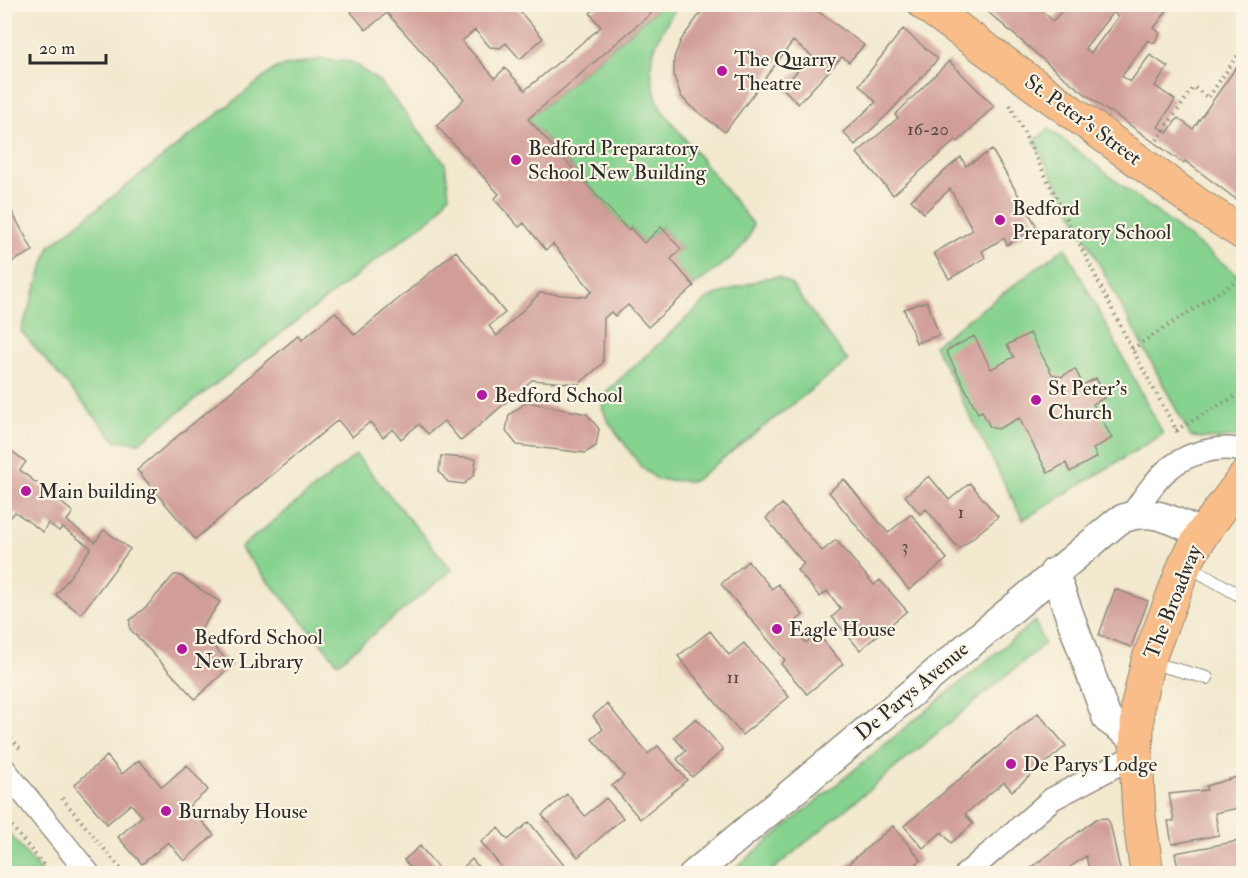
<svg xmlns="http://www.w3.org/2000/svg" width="1248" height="878" font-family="'IM FELL Double Pica',serif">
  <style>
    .green { fill: #86d28f; stroke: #587e5d; stroke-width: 1.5 }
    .building { fill: #d09d97; fill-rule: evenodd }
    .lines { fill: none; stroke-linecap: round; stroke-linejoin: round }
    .service-casing { stroke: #8e8a7d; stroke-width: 14 }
    .minor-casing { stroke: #8e8a7d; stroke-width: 25 }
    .tertiary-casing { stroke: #8e8a7d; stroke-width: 31 }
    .primary-casing { stroke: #8e8a7d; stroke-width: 35 }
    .path { stroke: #8e8a7d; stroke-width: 4; stroke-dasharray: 1.5 4.5; stroke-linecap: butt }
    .service { stroke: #fff; stroke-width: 12 }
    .minor { stroke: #fff; stroke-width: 22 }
    .tertiary { stroke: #fff; stroke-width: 28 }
    .primary { stroke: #f8bd88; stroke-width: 33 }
    .poi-dot { fill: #b5179e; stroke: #fcf5e5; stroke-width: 2 }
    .labels { text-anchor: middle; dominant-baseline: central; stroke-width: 4.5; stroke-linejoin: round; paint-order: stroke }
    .number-label { font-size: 18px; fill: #544846 }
    .poi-label { font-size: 21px; fill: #2b2b2b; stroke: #fcf5e5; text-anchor: start }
    .street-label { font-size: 21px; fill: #2b2b2b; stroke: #fcf5e5 }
  </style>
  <rect width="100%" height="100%" fill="#fcf5e5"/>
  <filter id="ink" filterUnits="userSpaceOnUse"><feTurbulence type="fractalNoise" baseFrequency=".0167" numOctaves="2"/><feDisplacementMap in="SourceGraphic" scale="12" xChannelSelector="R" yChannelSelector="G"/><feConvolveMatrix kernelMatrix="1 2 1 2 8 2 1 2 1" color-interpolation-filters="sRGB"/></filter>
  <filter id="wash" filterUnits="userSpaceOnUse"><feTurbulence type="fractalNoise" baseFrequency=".008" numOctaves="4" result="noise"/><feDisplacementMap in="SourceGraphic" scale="24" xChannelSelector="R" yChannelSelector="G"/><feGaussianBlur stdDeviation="1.35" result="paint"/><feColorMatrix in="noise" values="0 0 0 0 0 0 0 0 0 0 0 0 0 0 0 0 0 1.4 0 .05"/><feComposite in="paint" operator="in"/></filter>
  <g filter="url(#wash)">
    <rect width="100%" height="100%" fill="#f2e9cf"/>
    <!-- green -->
    <path class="green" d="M662 5H672L675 10C651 45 643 68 661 109L753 224C748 252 715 269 694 286L671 259 681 249 661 227 644 243 631 228 628 230 528 119Z
      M321 59 351 62 380 82 445 163 449 195 436 214 139 443 115 440 21 331 50 246 276 68Z
      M1049 129 1243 279V435L1217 439 1191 437 1034 141Z
      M1065 247 1163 434 1023 520 934 345Z
      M778 277 791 284 848 361 694 481 658 480 642 468 607 420 602 407 605 393 710 297 765 278Z
      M356 455 452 570 338 663 240 548Z
      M1035 621 1044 644 769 873H729Z
      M5 828 42 873H5Z"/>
    <g id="blocks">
      <!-- building -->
      <path class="building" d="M600 4H662L528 119 628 230 630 228 644 243 661 227 681 249 671 259 694 286 648 327 628 305 615 316 611 312 604 318 603 363 579 384 532 380 461 441 444 421 428 434 419 424 401 439 393 429 383 437 370 422 352 437 338 420 195 539 137 470 299 335 302 340 335 312 355 335 456 251 505 313 489 326 497 336 540 293 586 297 592 291 553 244 546 250 524 223 519 227 494 199 499 194 437 126 464 99 387 13 366 30 351 12 359 5H514L543 38 520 59 506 43 500 48 490 47 475 30 462 41 495 78 505 68 525 90 601 27 590 13Z
        M707 4H808L864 45 849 62 842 57 798 104 782 87 812 56 793 41 725 132 690 106 681 96 674 76V58L681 40Z
        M979 4H1044L1040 9 1053 21 1068 4H1125L1129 7 1131 4H1172L1154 28 1160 33 1154 43 1148 40 1122 76 1130 82 1150 55 1168 67 1155 86 1175 100 1158 127 1167 133 1178 118 1193 129 1244 56V205L1185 161 1183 163 1110 111 1109 112 1062 76ZM1113 12 1118 17 1091 53 1085 48Z
        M903 29 938 59 888 114 855 145 843 132 876 102 859 85Z
        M949 61 994 106 958 142 956 140 893 195 857 153 898 118 895 115Z
        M992 150 1037 227 1007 245 1004 238 982 251 985 258 949 279 934 253 973 230 950 189 924 213 911 200 961 157 966 166Z
        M4 197 33 251 4 266Z
        M927 301 939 335 916 343 904 309Z
        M1030 333 1052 374 1061 377 1075 369 1083 385 1096 378 1106 397 1093 404 1112 438 1093 449 1097 457 1070 472 1066 463 1048 473 1019 418 998 429 990 427 982 411 978 413 946 351 974 336 991 369 1014 357 1007 345Z
        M527 402 587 414 599 429 596 446 585 453 517 445 506 431 509 415Z
        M5 446 26 462 20 470 73 512 67 521 95 542 104 530 130 549 81 614 56 595 91 548 62 527 59 531 48 523 43 532 15 512 5 524Z
        M441 456 476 459 474 475 464 484 448 482 439 472Z
        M929 476 949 500 970 483 998 517 959 549 926 509 920 514 905 496Z
        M844 479 888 533 911 514 947 559 909 590 829 492Z
        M782 504 822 551 836 540 874 585 880 580 907 611 860 650 832 617 841 609 827 591 820 597 797 570 804 564 766 518Z
        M748 561 772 589 778 584 803 615 791 625 806 643 817 633 843 664 807 694 781 664 785 660 721 584Z
        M174 575H179L220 602 199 632 232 665 195 699 130 629V620L147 606Z
        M1115 589 1148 601 1131 647 1099 635Z
        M710 631 729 655 744 643 789 697 742 735 678 656Z
        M607 704 648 754 658 746 687 780 640 819 612 786 624 776 592 739 603 729 593 716Z
        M1038 713 1066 746 1012 791 1004 782 965 814 973 824 951 843 942 832 923 848 904 826Z
        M696 718 723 750 692 777 677 759 686 751 674 737Z
        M107 756 122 774 139 760 162 787 187 765 208 790 189 806 214 835 184 861 168 842 142 864 118 837 142 816 131 804 107 824 74 785Z
        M1244 775 1243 807 1215 813 1219 835 1172 844 1168 821H1174L1169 794 1207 790 1206 786Z
        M567 794 585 816 606 798 623 818 578 857 542 815Z
        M1106 818 1110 823 1121 874H1090L1086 856 1060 874H1023L1096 819Z
        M529 822 571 874H507L481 842 498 828 508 840Z
        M893 826 921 860 904 874H836Z
        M1244 840V874H1179L1175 853Z
        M420 846 443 874H416L404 860Z
        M472 859 484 874H456Z"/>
    </g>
  </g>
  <g filter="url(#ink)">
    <use href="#blocks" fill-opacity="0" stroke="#8e8a7d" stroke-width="1.5"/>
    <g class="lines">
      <!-- service casing -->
      <g class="service-casing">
        <path id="service" d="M1185 564 1239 595
          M1149 662 1207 678"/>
      </g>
      <!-- minor casing -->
      <g class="minor-casing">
        <path id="minor" d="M1133 513C1155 481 1170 457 1211 450 1222 448 1233 447 1244 452
          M4 769 89 874
          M966 874 1052 799 1136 755"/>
      </g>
      <!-- tertiary casing -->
      <g class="tertiary-casing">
        <path id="tertiary" d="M1054 572 1107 719 1137 740
          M694 874 1118 521C1147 505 1174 520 1202 534"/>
      </g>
      <!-- primary casing -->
      <g class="primary-casing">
        <path id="primary" d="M924 4 1200 206 1244 234
          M1147 874 1139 816 1136 755 1138 704 1148 661 1185 564 1202 534 1244 478"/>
      </g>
      <!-- path -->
      <path class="path" d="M1010 105 1132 349 1179 435
        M1157 140 1194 87 1208 98 1244 46
        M1132 349 1244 276
        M1176 430 1244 391
        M11 738 22 751
        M62 798 125 874
        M4 817 51 874"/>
      <!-- service -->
      <use href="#service" class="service"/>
      <!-- minor -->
      <use href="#minor" class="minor"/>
      <!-- tertiary -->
      <use href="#tertiary" class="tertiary"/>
      <!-- primary -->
      <use href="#primary" class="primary"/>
    </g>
  </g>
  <!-- markers -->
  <g class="poi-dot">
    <circle cx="722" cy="71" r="6"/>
    <circle cx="516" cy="160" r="6"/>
    <circle cx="1000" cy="220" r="6"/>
    <circle cx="482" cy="395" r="6"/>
    <circle cx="1036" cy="400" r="6"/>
    <circle cx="26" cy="491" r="6"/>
    <circle cx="777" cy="629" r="6"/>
    <circle cx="182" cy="649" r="6"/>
    <circle cx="1011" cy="764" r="6"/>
    <circle cx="166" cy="811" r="6"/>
  </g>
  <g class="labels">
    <!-- number labels -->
    <g class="number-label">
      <text x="928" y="129">16-20</text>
      <text x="961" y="512">1</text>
      <text x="905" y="546">3</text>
      <text x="733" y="677">11</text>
    </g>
    <!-- poi labels -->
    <g class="poi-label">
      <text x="734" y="59">The Quarry<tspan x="734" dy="24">Theatre</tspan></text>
      <text x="528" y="148">Bedford Preparatory<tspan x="528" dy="24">School New Building</tspan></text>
      <text x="1012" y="208">Bedford<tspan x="1012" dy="24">Preparatory School</tspan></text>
      <text x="1048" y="388">St Peter's<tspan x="1048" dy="24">Church</tspan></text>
      <text x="494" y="395">Bedford School</text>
      <text x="38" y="491">Main building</text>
      <text x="789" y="629">Eagle House</text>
      <text x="194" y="637">Bedford School<tspan x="194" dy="24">New Library</tspan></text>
      <text x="1023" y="764">De Parys Lodge</text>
      <text x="178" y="811">Burnaby House</text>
    </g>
    <!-- street labels -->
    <g class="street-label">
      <text transform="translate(1083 120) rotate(36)">St. Peter's Street</text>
      <text transform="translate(1173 602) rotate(-68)">The Broadway</text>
      <text transform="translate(912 691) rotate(-40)">De Parys Avenue</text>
    </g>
  </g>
  <!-- margin -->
  <rect width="1248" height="878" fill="none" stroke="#fcf5e5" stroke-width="24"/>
  <!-- scale -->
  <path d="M30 54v9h76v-9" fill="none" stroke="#2b2b2b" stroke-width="3"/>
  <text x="39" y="54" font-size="18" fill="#2b2b2b" stroke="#fcf5e5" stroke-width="4.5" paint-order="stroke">20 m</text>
</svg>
